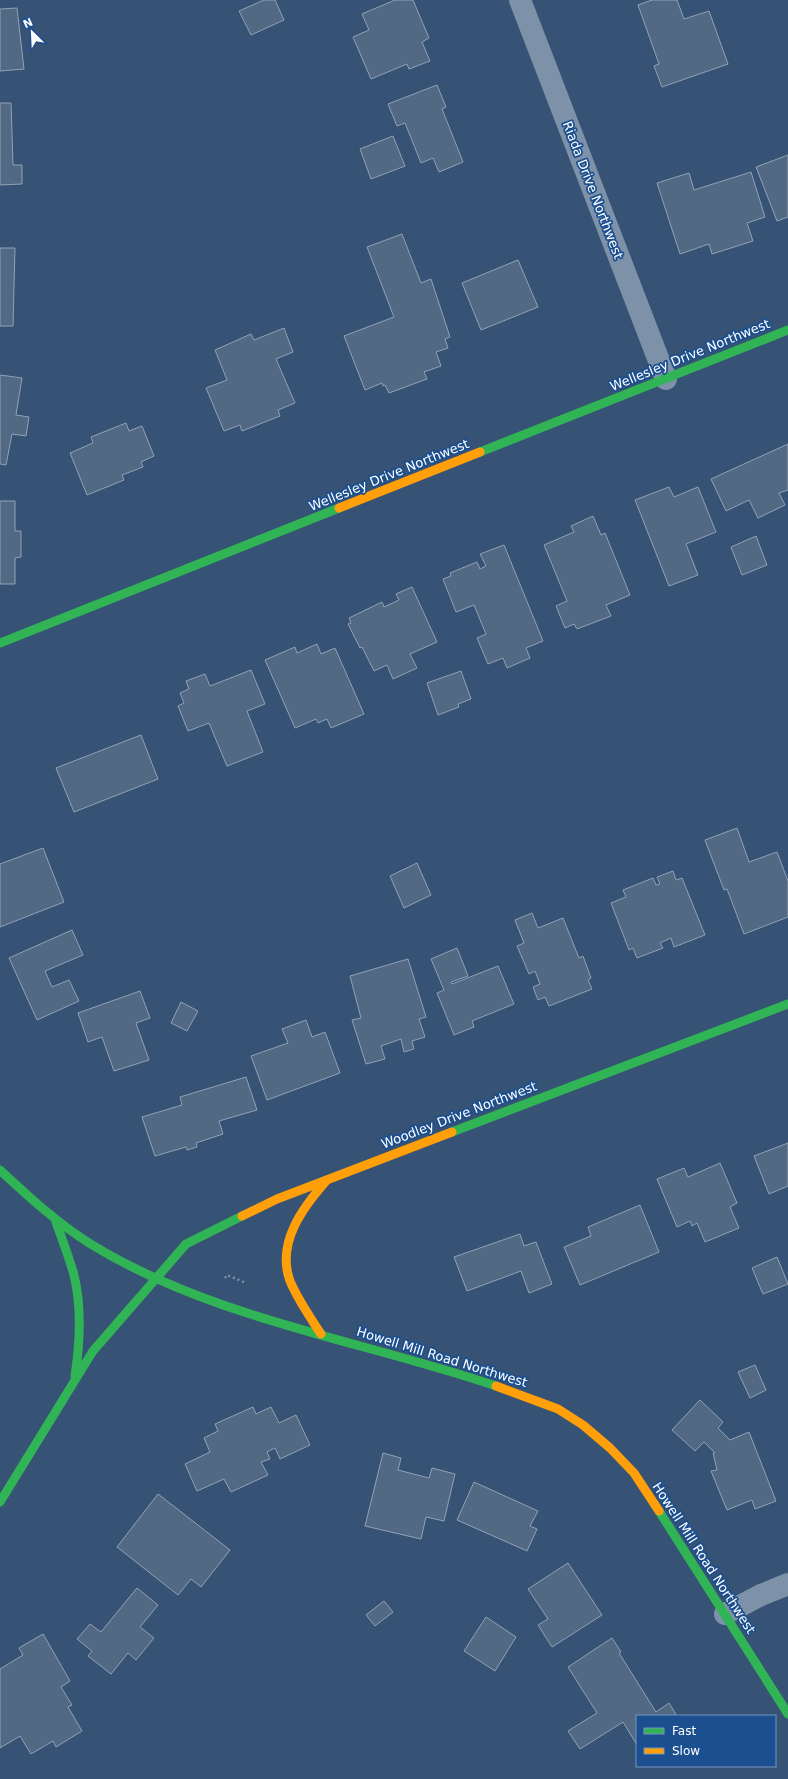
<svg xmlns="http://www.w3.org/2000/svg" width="788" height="1779" font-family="'DejaVu Sans',sans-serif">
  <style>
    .building { fill: #526984; stroke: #92a2b6 }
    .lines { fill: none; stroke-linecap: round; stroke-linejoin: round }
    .path { stroke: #7d92a8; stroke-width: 2.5; stroke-dasharray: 2 3; stroke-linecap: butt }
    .street { stroke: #7d92a8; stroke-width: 22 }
    .fast { stroke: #30b455; stroke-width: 9 }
    .slow { stroke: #ff9f0a; stroke-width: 9 }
    .labels { text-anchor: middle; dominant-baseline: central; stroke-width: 3.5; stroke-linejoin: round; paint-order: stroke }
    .street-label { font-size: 13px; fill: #fff; stroke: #1b4f8f }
  </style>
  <rect width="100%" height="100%" fill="#365274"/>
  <!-- building -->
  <path class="building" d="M264 0H275L284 20 251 35 239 11Z
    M395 0H413L429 38 422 42 430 61 409 69 407 64 371 79 353 37 369 30 362 14Z
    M652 0H677L684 19 709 11 728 64 662 87 654 66 659 64 638 5Z
    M17 8 24 69 0 71V9Z
    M437 85 446 107 442 109 463 162 439 172 433 158 421 163 405 123 397 126 388 104Z
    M0 103H11L13 165H22V184L0 185Z
    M393 136 405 166 371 179 360 149Z
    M788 155V217L777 221 756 167Z
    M751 172 765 217 747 223 753 241 712 254 709 244 680 254 657 183 689 173 694 190Z
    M402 234 421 283 431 279 450 337 445 339 448 348 436 352 441 366 424 372 427 379 389 393 385 385 383 386 382 383 365 390 344 336 394 317 367 247Z
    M0 248H15L13 326H0Z
    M518 260 538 307 481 330 462 283Z
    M284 328 293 352 276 359 295 403 278 410 280 416 242 431 240 425 224 431 206 388 227 380 215 350 251 334 254 340Z
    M0 375 22 378 16 415 29 417 26 436 12 434 6 465 0 464Z
    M126 423 129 431 142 426 154 456 141 462 143 467 122 475 124 480 87 495 70 453 93 443 91 437Z
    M788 444V490L779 493 785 505 758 518 749 500 726 511 711 479Z
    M669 487 674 497 698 487 716 532 686 544 698 575 669 586 635 500Z
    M0 501H15V531H21V557L15 558V584H0Z
    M593 516 601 535 605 533 630 595 606 605 611 616 577 629 574 624 565 628 556 606 567 601 544 545 574 532 571 526Z
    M756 536 767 565 742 575 731 547Z
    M504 545 543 641 526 648 530 658 507 668 503 658 488 664 477 638 486 634 474 605 456 612 443 579 451 576 450 573 477 562 480 569 486 566 480 554Z
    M412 587 437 642 410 654 417 668 393 679 387 665 374 671 362 647 360 648 348 624 351 623 349 618 382 602 384 607 399 600 396 594Z
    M317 644 321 654 335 648 364 714 331 728 327 719 318 723 316 719 295 728 265 660 295 647 297 653Z
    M251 670 265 704 247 711 263 752 227 766 209 723 188 731 178 706 184 703 180 693 189 689 186 681 205 674 210 686Z
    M461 671 471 699 458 704 459 707 438 715 427 683Z
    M141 735 158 779 74 812 56 768Z
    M737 828 749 862 777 852 788 881V917L744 934 727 889 724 890 705 840Z
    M43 848 64 902 0 927V864Z
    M417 863 431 895 404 908 390 876Z
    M673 871 676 880 682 878 705 935 674 947 671 938 660 943 663 948 637 958 633 948 629 950 611 903 626 897 623 890 653 878 656 885 660 884 657 877Z
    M532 913 538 928 563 918 579 958 583 956 591 978 588 980 592 989 549 1006 545 997 538 1000 533 987 540 984 535 971 529 974 517 946 524 943 515 920Z
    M72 930 83 955 45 971 52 987 69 980 79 1001 37 1020 9 958Z
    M457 948 468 976 451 982 452 984 498 966 514 1004 472 1021 474 1027 454 1035 437 993 444 990 431 959Z
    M408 959 426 1017 419 1019 425 1037 412 1041 414 1049 404 1052 401 1039 381 1046 385 1059 366 1064 352 1020 361 1018 350 976Z
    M140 991 150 1018 136 1023 149 1060 114 1071 102 1037 88 1042 78 1013Z
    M181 1002 198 1011 187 1031 171 1023Z
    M306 1020 312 1037 325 1032 340 1073 267 1100 251 1056 288 1043 282 1029Z
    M246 1077 257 1110 219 1121 223 1134 196 1143 197 1147 187 1150 186 1147 155 1156 142 1117 182 1105 180 1097Z
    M788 1143V1186L769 1194 754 1156Z
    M720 1163 737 1203 730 1207 739 1228 705 1242 697 1223 692 1226 690 1221 677 1227 657 1179 684 1168 688 1177Z
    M640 1205 659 1252 580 1285 564 1247 591 1236 588 1227Z
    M520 1234 524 1246 536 1242 552 1284 529 1293 521 1271 467 1291 454 1257Z
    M777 1257 788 1284 763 1294 752 1268Z
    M755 1365 766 1390 750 1398 738 1372Z
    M700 1400 723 1422 718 1428 730 1440 749 1432 776 1501 755 1509 752 1500 727 1510 711 1471 717 1470 713 1453H715L704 1442 695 1451 672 1430Z
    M253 1407 256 1414 271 1407 279 1423 296 1415 310 1445 280 1459 275 1448 267 1452 270 1459 261 1462 268 1475 231 1492 224 1479 197 1491 185 1464 210 1452 204 1438 218 1431 215 1424Z
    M383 1453 401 1458 398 1470 429 1478 432 1468 455 1474 444 1521 426 1517 421 1539 365 1526Z
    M474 1482 538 1511 530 1526 537 1529 527 1551 457 1520Z
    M158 1494 230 1550 201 1587 191 1579 178 1595 117 1547Z
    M568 1563 602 1615 552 1647 538 1625 548 1619 528 1589Z
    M137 1588 158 1605 140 1627 154 1638 136 1660 128 1653 111 1674 88 1656 92 1651 77 1639 90 1624 101 1632Z
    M384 1601 393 1612 375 1626 366 1615Z
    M486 1617 516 1637 495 1671 464 1651Z
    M43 1634 70 1681 61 1687 72 1705 68 1707 82 1731 56 1747 53 1741 31 1754 20 1736 0 1748V1669L23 1655 19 1648Z
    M612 1638 621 1652 619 1653 656 1712 669 1703 677 1716H637V1745L623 1722 580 1749 568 1731 597 1713 568 1667Z"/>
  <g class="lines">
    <!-- path -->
    <path class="path" d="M225 1278 227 1275 246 1283"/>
    <!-- street -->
    <path class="street" d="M520 0 666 379
      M725 1614 761 1595 788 1584"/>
    <!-- fast -->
    <path class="fast" d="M480 452 788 330
      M0 643 339 508
      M452 1132 788 1004
      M0 1170C28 1196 56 1222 89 1243 212 1319 361 1340 496 1386
      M56 1222C62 1239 69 1257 74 1275 82 1308 80 1343 75 1376
      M0 1502 93 1351 186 1244 242 1216
      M659 1511 788 1714"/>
    <!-- slow -->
    <path class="slow" d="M339 508 480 452
      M242 1216 277 1199 452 1132
      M321 1334C310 1317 298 1300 290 1281 276 1243 303 1207 327 1180
      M496 1386 558 1409 583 1425 610 1448 634 1473 659 1511"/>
  </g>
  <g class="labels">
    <!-- street labels -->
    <g class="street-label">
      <text transform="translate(593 190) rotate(69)">Riada Drive Northwest</text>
      <text transform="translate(690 355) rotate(-22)">Wellesley Drive Northwest</text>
      <text transform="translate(389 475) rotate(-22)">Wellesley Drive Northwest</text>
      <text transform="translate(459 1115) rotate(-21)">Woodley Drive Northwest</text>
      <text transform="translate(442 1357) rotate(17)">Howell Mill Road Northwest</text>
      <text transform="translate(704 1558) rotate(57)">Howell Mill Road Northwest</text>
    </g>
  </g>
  <!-- legend -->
  <rect x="636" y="1715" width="140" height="52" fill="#1b4f8f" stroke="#7695bc"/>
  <rect x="644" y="1728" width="20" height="6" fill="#30b455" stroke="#7695bc"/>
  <text x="672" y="1735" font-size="12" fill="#ffffff">Fast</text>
  <rect x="644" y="1748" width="20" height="6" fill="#ff9f0a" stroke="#7695bc"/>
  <text x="672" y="1755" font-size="12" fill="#ffffff">Slow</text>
  <!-- north arrow -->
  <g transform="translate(32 32) rotate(336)" stroke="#1b4f8f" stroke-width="3" paint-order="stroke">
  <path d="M0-3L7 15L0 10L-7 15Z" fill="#ffffff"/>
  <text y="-6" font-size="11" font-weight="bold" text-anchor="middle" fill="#ffffff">N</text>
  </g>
</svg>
